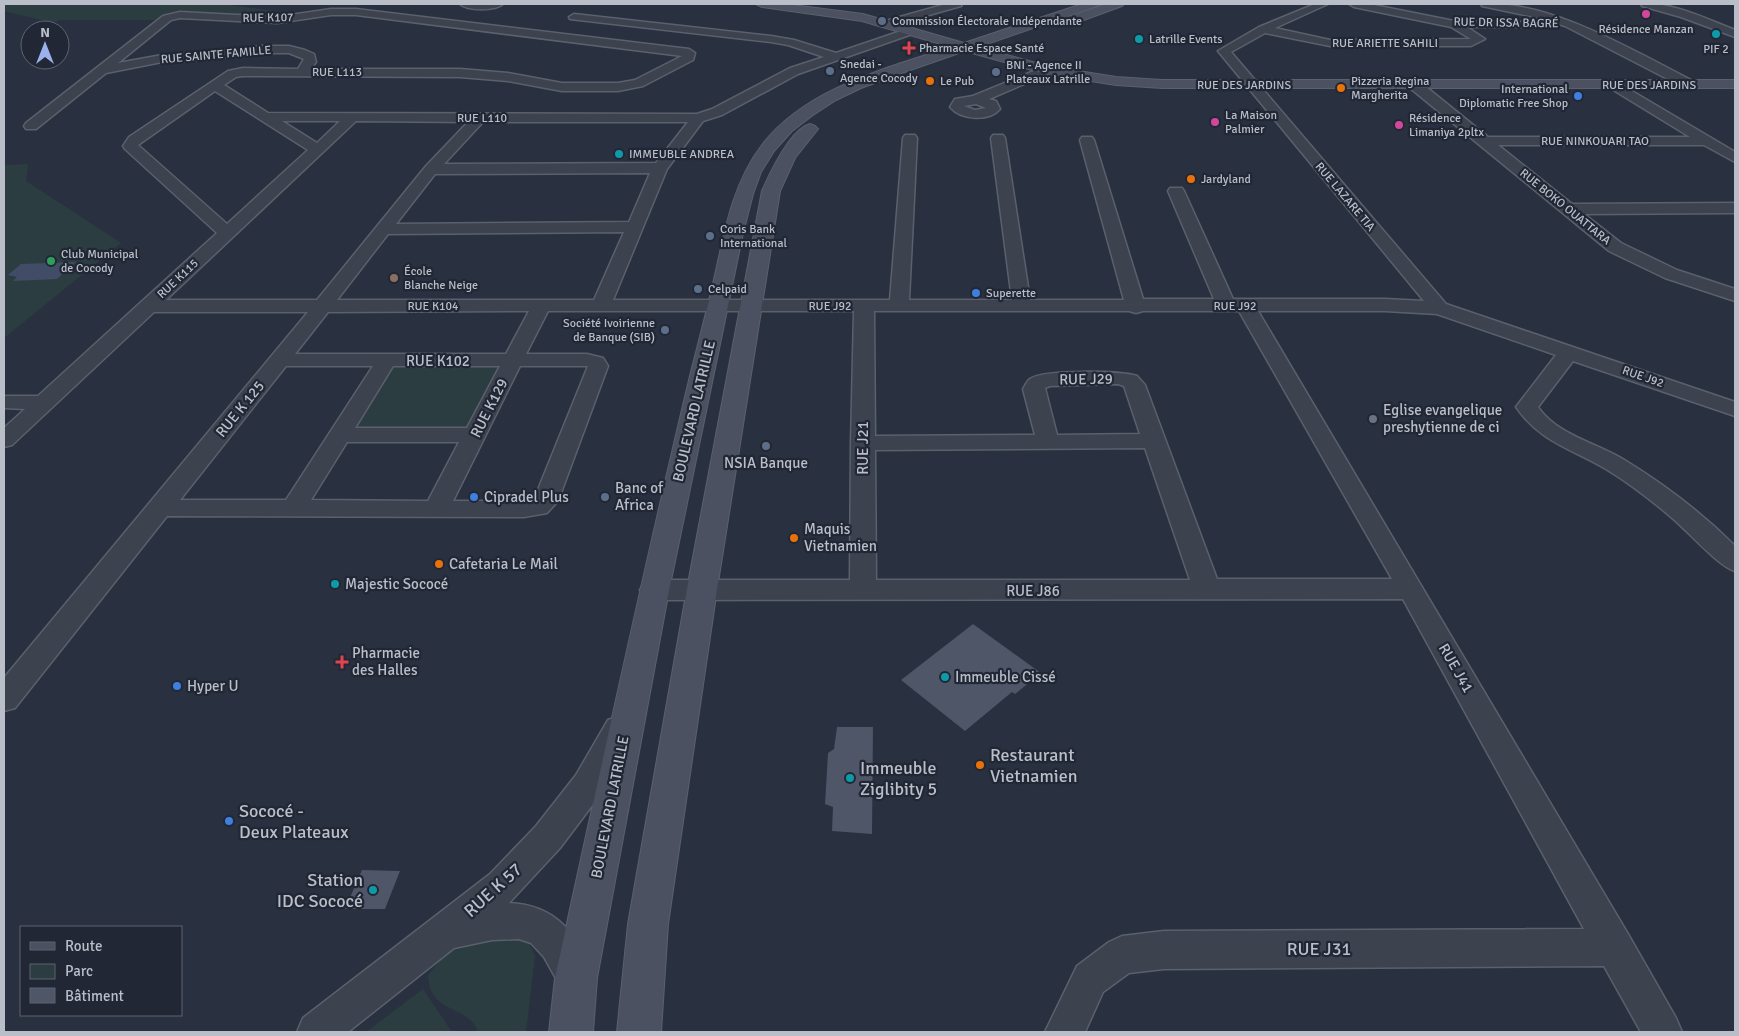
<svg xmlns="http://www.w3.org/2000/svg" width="1739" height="1036" font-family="Signika,sans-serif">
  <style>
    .green { fill: #2c3d41 }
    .water { fill: #414c66 }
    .building { fill: #4f5667 }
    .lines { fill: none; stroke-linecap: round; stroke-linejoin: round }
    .street-casing { stroke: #5a606c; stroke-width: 3 }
    .secondary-casing { stroke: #5a606c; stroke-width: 2 }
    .street { fill: #3d424f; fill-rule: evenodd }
    .secondary { fill: #4b5161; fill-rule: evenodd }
    .hotel-dot { fill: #d1479c; stroke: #212734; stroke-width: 2 }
    .service-dot { fill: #5c6f8a; stroke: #212734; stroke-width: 2 }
    .culture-dot { fill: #0f9aa8; stroke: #212734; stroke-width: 2 }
    .health-dot { fill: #e0444e; stroke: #212734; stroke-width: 2 }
    .food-dot { fill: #e8710a; stroke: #212734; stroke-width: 2 }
    .shop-dot { fill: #3f7fe0; stroke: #212734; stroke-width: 2 }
    .leisure-dot { fill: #2e9e5b; stroke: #212734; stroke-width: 2 }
    .education-dot { fill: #8d6e63; stroke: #212734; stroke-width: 2 }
    .worship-dot { fill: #6b7280; stroke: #212734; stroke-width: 2 }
    .labels { text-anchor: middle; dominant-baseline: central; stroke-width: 4.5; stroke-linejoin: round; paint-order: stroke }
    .far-street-label { font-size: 12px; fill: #b9bec9; stroke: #212734 }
    .far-poi-label { font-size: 12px; fill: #b9bec9; stroke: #212734; text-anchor: start }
    .street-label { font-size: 15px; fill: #b9bec9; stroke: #212734 }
    .poi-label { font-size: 15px; fill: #b9bec9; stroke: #212734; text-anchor: start }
    .near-poi-label { font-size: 18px; fill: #b9bec9; stroke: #212734; text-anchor: start }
    .near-street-label { font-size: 18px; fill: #b9bec9; stroke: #212734 }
  </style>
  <rect width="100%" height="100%" fill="#29303f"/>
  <!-- green -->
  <path class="green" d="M4 4H223L283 12 297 20 288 24 181 19 174 20H59L54 23 4 11Z
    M28 164 26 181 121 243 4 338V165Z
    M394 366 500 367 468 428H353Z
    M517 932 529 943 535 956 526 1032H478C469 1004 429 1015 428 975L444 955 471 936Z
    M423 989 452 1032H366Z"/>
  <!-- water -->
  <path class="water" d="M76 262 57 279 13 281 17 277 8 275 21 264Z"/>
  <!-- building -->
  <path class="building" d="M973 624 1041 673 1015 694 1012 692 965 731 901 680Z
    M837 727H873L872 834 832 831 833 807 825 804 828 753 834 749Z
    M362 870 400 871 385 909H345Z"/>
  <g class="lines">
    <!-- street casing -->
    <g class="street-casing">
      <path id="street" d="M460 4H503C496 11 467 11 460 4Z
        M946 4H962L961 6 886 27 880 24 882 22Z
        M1315 4H1328L1275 28 1330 40 1471 39 1451 27 1354 7 1349 4H1369L1454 21 1534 22 1536 24 1534 26 1530 27H1467L1485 39 1471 46H1330L1265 33 1231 52 1446 304 1735 402V416L1573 361 1538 407C1558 436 1598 443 1626 461 1665 485 1703 514 1735 546V571C1719 567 1687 530 1671 517 1651 500 1629 483 1606 469 1572 449 1540 442 1516 407L1556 355 1437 314 1385 311H1258L1628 934 1676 1018 1682 1032H1641L1604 966 1164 969 1129 973 1103 992 1085 1032H1045L1077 966 1109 942 1122 936 1164 931 1584 929 1403 599 654 600 644 597 640 590 644 583 654 580H850L851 443 854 311H548L526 354H587L603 358 608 366 558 501 547 513 524 517 167 516 15 708 4 711V678L308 312H154L12 445 4 447V428L25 409 4 408V396H38L217 233 125 149 123 146 129 137 228 71 243 68 298 69 304 59 289 53H261L204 60 162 62 106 73 36 129H26L24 126 26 123 163 16 180 12 277 17 331 9H356L689 49 695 53 693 60 643 86 618 91H562L508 81 460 77 243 76 236 77 224 85 268 113 697 114 712 109 790 68 824 57 788 45 771 42 570 19 569 17 574 14 771 36 794 40 836 53 907 29H915L917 31 915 33 798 74 722 115 703 121 667 169 613 300H890L903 138 905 135H915L917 138 909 300H1012L991 138 993 135H1003L1005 138 1030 300H1124L1080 140 1082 137H1092L1094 140 1143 299H1214L1168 191 1170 188H1182L1184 191 1233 299H1385L1424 301 1218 51 1259 27ZM331 15H356L682 56 635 80 618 83H562L508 73 460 69H311L316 62 314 54 305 50 289 46H261L204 53 162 55 118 63 171 20 180 18 277 23ZM215 91 308 150 227 224 138 145ZM282 121H340L317 143ZM356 121 468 122 426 166 317 300H166ZM483 122H688L656 163 444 164ZM650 173 629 222 396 224 435 174ZM624 232 594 300H337L388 234ZM529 311 506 354H295L328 312ZM874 311H1129L1136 313 1143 311H1239L1392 579H1217L1145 385 1137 376C1120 371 1044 369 1030 379 1027 381 1025 386 1023 389L1035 435 875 436ZM286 366H373L286 500H180ZM393 366H500L467 428H355ZM520 366H588L535 497 524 501H453ZM1118 384 1124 386 1140 434 1057 435 1045 388 1050 386ZM347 442H459L428 501 311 500ZM1145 448 1190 580H876L875 450Z
        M1481 4C1551 0 1633 51 1695 82L1696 85 1695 88H1685L1565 26 1535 17 1482 6Z
        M1641 4C1673 2 1706 19 1735 30V37L1681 17 1642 6Z
        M1046 66 1050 67 1052 70 1050 73 989 99 996 101 1000 109C989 122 961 120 950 107L955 99 973 96ZM976 104 986 108 975 110 964 106Z
        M1415 81 1420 82 1488 137H1690L1610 88 1609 85 1615 81 1735 152V162L1704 145H1498L1572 204 1735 203V213L1584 214 1621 243 1677 270 1735 289V301L1665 278 1609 251 1410 88 1409 85Z
        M619 716 630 720 634 729 600 795 560 848 509 903C558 905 578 936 595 978L589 991 576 997 563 991 544 957 531 943 519 939 492 940 454 948 348 1032H297L303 1018 490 874 536 826 576 775 608 720Z"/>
    </g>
    <!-- secondary casing -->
    <g class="secondary-casing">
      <path id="secondary" d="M756 4H785L863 14 964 43 1082 4H1099L1097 6 978 47 1047 66 1116 77 1162 80H1735V88H1162L1116 85 1046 74 965 51 913 69 861 88 836 100 813 115 792 131 774 151 761 172 753 194 743 233 669 590 597 978 593 1032H549L555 978C599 777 642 576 690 376 699 340 709 303 717 266 726 224 735 180 762 145 806 88 885 69 951 47L862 21 762 7Z
        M1107 4H1124L1122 6 1081 21 1077 22 1071 18 1073 15Z
        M810 124 815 126 818 129 795 158 780 191 717 589 668 924 661 1032H617L628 924 687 589 762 191C770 173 790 129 810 124Z"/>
    </g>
    <!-- street -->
    <use href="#street" class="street"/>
    <!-- secondary -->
    <use href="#secondary" class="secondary"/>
  </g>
  <!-- markers -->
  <g class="hotel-dot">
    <circle cx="1646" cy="14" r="5"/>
    <circle cx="1215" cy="122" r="5"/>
    <circle cx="1399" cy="125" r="5"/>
  </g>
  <g class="service-dot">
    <circle cx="882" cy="21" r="5"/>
    <circle cx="830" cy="71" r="5"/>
    <circle cx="996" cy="72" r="5"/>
    <circle cx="710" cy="236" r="5"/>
    <circle cx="698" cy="289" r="5"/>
    <circle cx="665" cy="330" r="5"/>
    <circle cx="766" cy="446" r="5"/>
    <circle cx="605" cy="497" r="5"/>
  </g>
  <g class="culture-dot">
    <circle cx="1716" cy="34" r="5"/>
    <circle cx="1139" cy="39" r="5"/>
    <circle cx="619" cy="154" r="5"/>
    <circle cx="335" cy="584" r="5"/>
    <circle cx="945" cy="677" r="5"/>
    <circle cx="850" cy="778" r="5"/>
    <circle cx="373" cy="890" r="5"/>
  </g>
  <g class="health-dot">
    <path d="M906.5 40.5h5v5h5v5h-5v5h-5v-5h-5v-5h5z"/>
    <path d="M339.5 654.5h5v5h5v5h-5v5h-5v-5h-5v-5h5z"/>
  </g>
  <g class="food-dot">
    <circle cx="930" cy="81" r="5"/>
    <circle cx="1341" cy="88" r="5"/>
    <circle cx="1191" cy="179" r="5"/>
    <circle cx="794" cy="538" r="5"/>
    <circle cx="439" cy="564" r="5"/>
    <circle cx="980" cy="765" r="5"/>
  </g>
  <g class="shop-dot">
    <circle cx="1578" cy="96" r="5"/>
    <circle cx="976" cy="293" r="5"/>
    <circle cx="474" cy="497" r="5"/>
    <circle cx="177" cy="686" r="5"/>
    <circle cx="229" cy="821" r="5"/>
  </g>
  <circle class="leisure-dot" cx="51" cy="261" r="5"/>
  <circle class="education-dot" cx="394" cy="278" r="5"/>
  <circle class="worship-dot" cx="1373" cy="419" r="5"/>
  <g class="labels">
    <!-- far-street labels -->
    <g class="far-street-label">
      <text transform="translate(268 18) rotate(-1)">RUE K107</text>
      <text transform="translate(1506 23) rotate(1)">RUE DR ISSA BAGRÉ</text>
      <text x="1385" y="43">RUE ARIETTE SAHILI</text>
      <text transform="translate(216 55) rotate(-5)">RUE SAINTE FAMILLE</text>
      <text x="337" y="72">RUE L113</text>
      <text x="1244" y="85">RUE DES JARDINS</text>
      <text x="1649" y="85">RUE DES JARDINS</text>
      <text x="482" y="118">RUE L110</text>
      <text x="1595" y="141">RUE NINKOUARI TAO</text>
      <text transform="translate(1345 197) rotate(50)">RUE LAZARE TIA</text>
      <text transform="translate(1565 207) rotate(39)">RUE BOKO OUATTARA</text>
      <text transform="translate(178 279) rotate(-43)">RUE K115</text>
      <text x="433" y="306">RUE K104</text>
      <text x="830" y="306">RUE J92</text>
      <text x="1235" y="306">RUE J92</text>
      <text transform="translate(1643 377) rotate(19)">RUE J92</text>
    </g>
    <!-- far-poi labels -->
    <g class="far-poi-label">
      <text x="892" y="21">Commission Électorale Indépendante</text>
      <text x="1646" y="29" text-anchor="middle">Résidence Manzan</text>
      <text x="1149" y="39">Latrille Events</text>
      <text x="919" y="48">Pharmacie Espace Santé</text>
      <text x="1716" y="49" text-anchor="middle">PIF 2</text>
      <text x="840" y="64">Snedai -<tspan x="840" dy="14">Agence Cocody</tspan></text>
      <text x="1006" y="65">BNI - Agence II<tspan x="1006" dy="14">Plateaux Latrille</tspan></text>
      <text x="940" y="81">Le Pub</text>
      <text x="1351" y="81">Pizzeria Regina<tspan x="1351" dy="14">Margherita</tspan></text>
      <text x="1568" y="89" text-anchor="end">International<tspan x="1568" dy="14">Diplomatic Free Shop</tspan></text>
      <text x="1225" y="115">La Maison<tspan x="1225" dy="14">Palmier</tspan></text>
      <text x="1409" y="118">Résidence<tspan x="1409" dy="14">Limaniya 2pltx</tspan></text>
      <text x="629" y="154">IMMEUBLE ANDREA</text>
      <text x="1201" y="179">Jardyland</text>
      <text x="720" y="229">Coris Bank<tspan x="720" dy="14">International</tspan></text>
      <text x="61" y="254">Club Municipal<tspan x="61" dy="14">de Cocody</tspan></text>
      <text x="404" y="271">École<tspan x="404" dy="14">Blanche Neige</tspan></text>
      <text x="708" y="289">Celpaid</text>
      <text x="986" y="293">Superette</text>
      <text x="655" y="323" text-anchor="end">Société Ivoirienne<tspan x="655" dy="14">de Banque (SIB)</tspan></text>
    </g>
    <!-- street labels -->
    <g class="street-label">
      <text x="438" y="361">RUE K102</text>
      <text transform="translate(1086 379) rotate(-1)">RUE J29</text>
      <text transform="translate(489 408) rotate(-63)">RUE K129</text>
      <text transform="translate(240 409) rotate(-51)">RUE K 125</text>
      <text transform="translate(694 411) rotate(-77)">BOULEVARD LATRILLE</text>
      <text transform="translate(863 448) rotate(-90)">RUE J21</text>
      <text x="1033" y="591">RUE J86</text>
      <text transform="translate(1456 668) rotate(60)">RUE J41</text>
      <text transform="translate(610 807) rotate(-79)">BOULEVARD LATRILLE</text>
    </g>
    <!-- poi labels -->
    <g class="poi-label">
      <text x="1383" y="410">Eglise evangelique<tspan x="1383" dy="17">preshytienne de ci</tspan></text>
      <text x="766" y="463" text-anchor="middle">NSIA Banque</text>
      <text x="615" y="488">Banc of<tspan x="615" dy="17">Africa</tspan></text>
      <text x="484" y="497">Cipradel Plus</text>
      <text x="804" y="529">Maquis<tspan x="804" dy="17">Vietnamien</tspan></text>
      <text x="449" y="564">Cafetaria Le Mail</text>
      <text x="345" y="584">Majestic Sococé</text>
      <text x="352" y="653">Pharmacie<tspan x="352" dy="17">des Halles</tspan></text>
      <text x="955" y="677">Immeuble Cissé</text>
      <text x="187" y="686">Hyper U</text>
    </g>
    <!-- near-poi labels -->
    <g class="near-poi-label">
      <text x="990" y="755">Restaurant<tspan x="990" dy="21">Vietnamien</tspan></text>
      <text x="860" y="768">Immeuble<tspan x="860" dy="21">Ziglibity 5</tspan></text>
      <text x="239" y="811">Sococé -<tspan x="239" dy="21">Deux Plateaux</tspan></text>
      <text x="363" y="880" text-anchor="end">Station<tspan x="363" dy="21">IDC Sococé</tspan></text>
    </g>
    <!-- near-street labels -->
    <g class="near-street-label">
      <text transform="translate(493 890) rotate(-42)">RUE K 57</text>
      <text x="1319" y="949">RUE J31</text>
    </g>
  </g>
  <!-- border -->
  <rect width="1739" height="1036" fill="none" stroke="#b9bec9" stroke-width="10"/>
  <!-- legend -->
  <rect x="20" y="926" width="162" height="90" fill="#212734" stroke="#5e6370"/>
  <rect x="30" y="942" width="25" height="8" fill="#4b5161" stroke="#5e6370"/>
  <text x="65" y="951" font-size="15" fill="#b9bec9">Route</text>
  <rect x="30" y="964" width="25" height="15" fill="#2c3d41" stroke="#5e6370"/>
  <text x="65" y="976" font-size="15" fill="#b9bec9">Parc</text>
  <rect x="30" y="988" width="25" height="15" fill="#4f5667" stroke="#5e6370"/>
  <text x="65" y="1001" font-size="15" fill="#b9bec9">Bâtiment</text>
  <!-- north arrow -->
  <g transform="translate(45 45)"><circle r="24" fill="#212734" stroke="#5e6370"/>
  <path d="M0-4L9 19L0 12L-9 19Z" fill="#9ab1ed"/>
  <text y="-8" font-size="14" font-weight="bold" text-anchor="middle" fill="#b9bec9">N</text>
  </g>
</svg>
